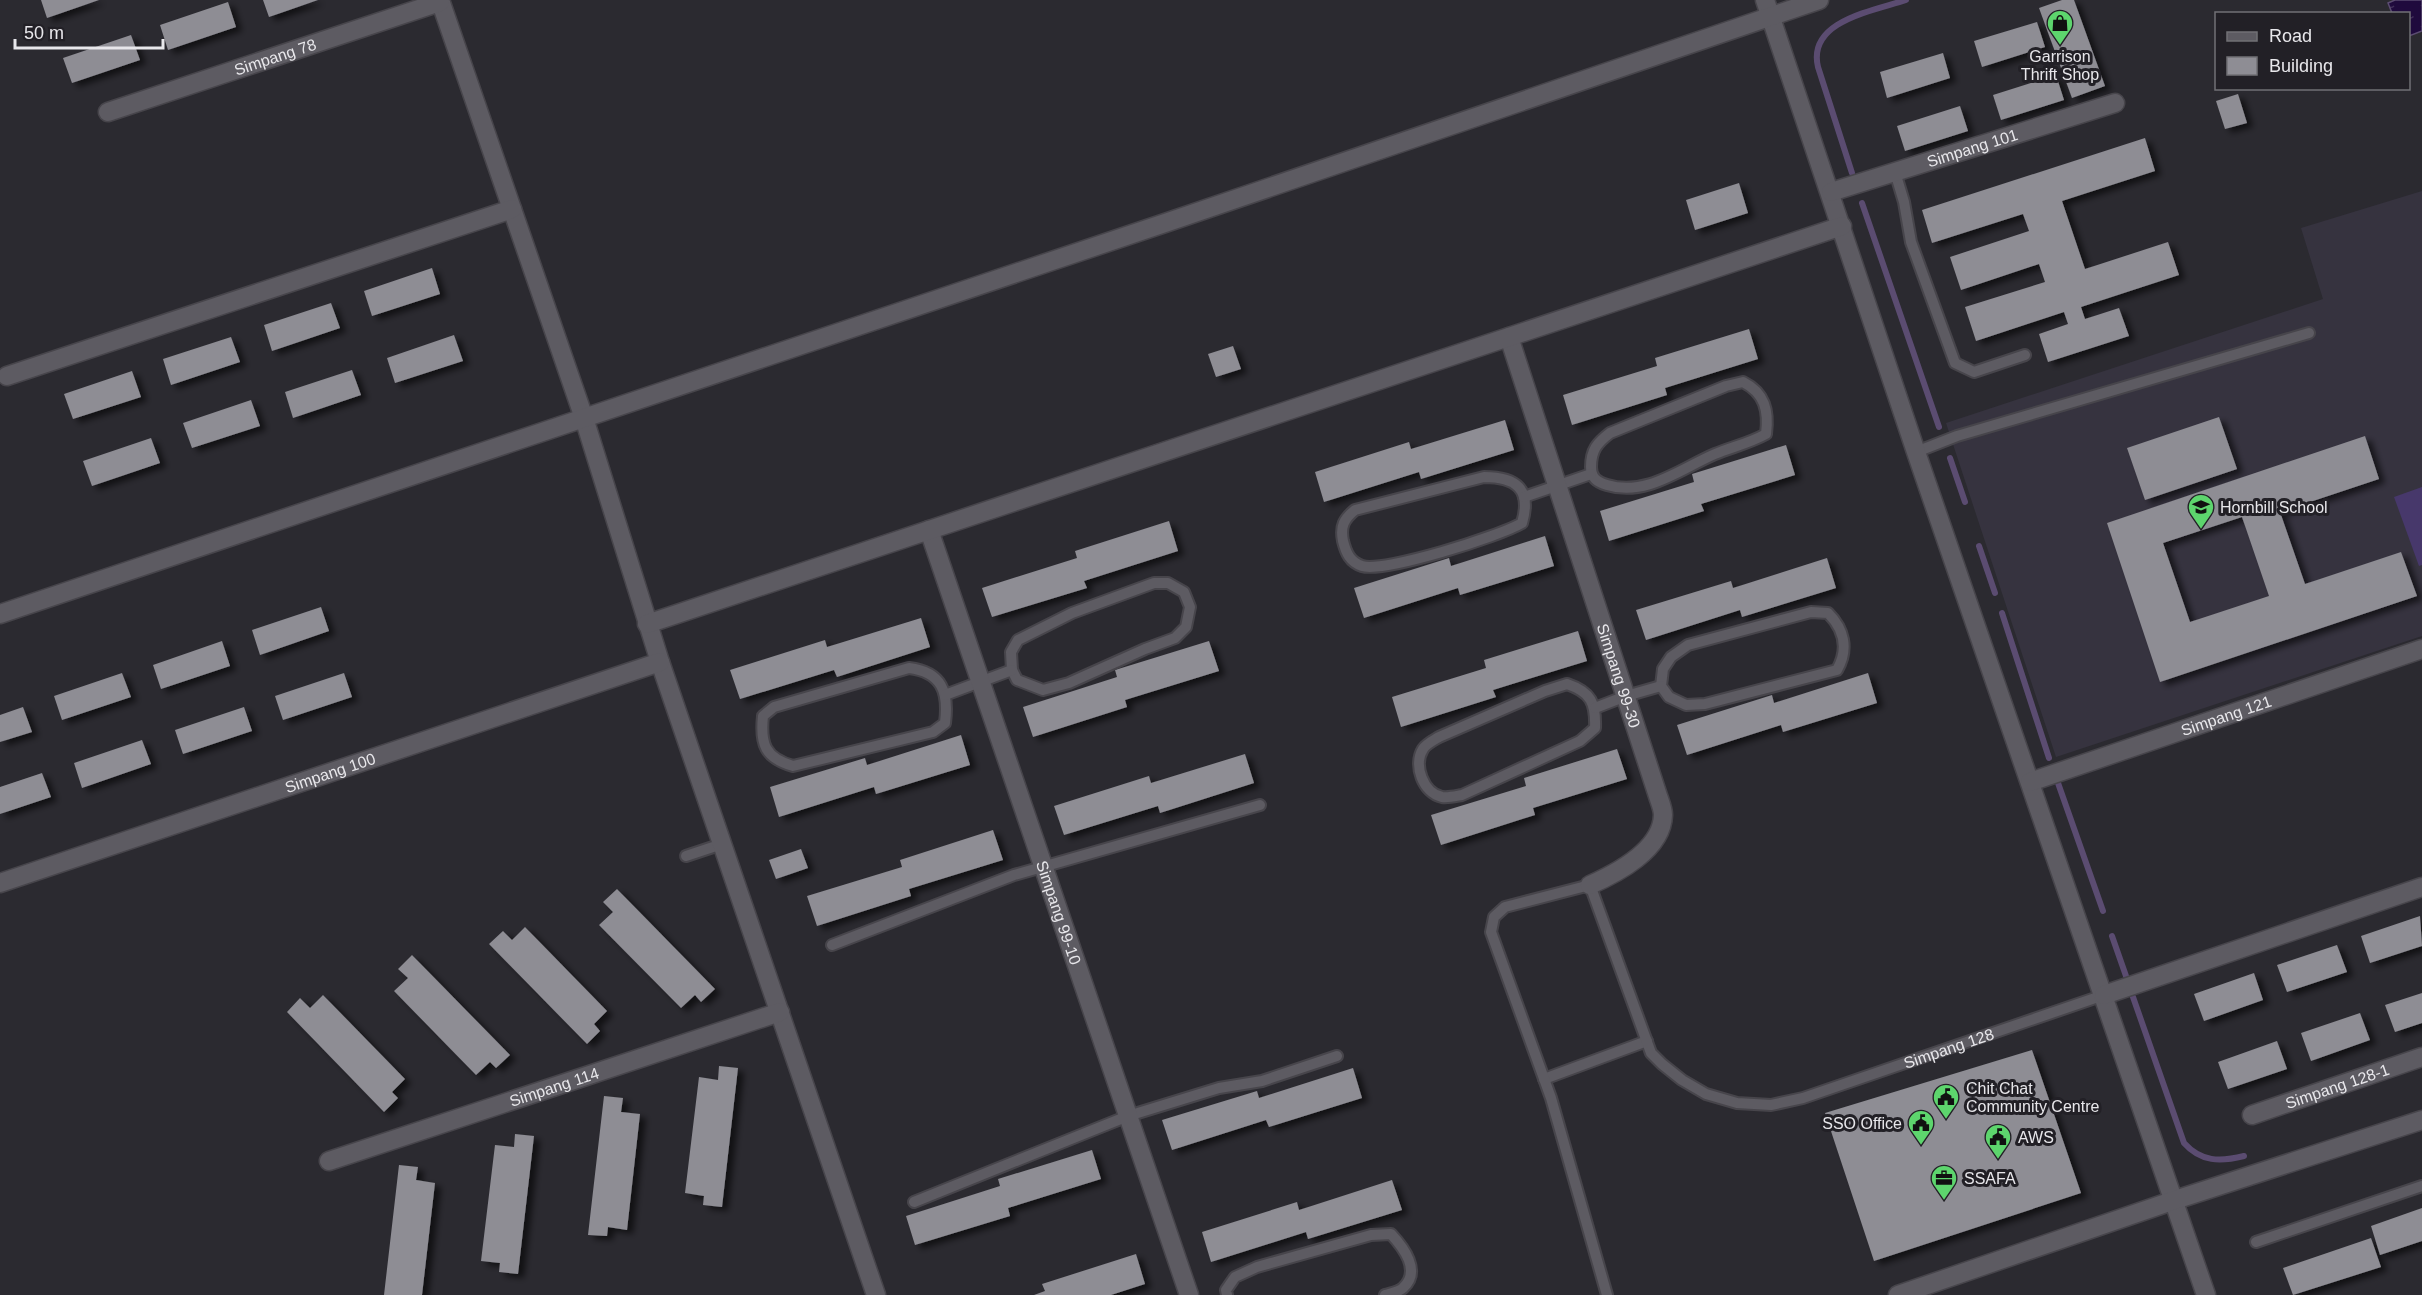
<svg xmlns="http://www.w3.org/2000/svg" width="2422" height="1295" font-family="Helvetica,sans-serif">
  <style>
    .built { fill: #36333f }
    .park { fill: #47386b }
    .water { fill: url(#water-ripples); stroke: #5b4c71; stroke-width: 1.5 }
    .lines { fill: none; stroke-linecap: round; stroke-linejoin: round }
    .stream { stroke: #5b4c71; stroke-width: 6 }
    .building { fill: #8e8d94; fill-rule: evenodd; filter: url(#shadow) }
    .lane-casing { stroke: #47454b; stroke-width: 14 }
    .street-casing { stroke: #47454b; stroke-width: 21 }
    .lane { stroke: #5d5b62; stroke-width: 10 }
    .street { stroke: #5d5b62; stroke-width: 18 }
    .labels { text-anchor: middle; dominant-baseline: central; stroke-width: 6; stroke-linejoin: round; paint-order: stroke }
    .poi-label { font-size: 16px; fill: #e8e7eb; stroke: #222026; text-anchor: start }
    .street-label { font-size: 16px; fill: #e8e7eb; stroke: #222026 }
  </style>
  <defs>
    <pattern id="water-ripples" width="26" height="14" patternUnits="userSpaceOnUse" patternTransform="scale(1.5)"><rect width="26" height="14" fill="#1f0a3d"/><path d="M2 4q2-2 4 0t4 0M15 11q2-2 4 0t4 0" fill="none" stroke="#402e59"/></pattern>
    <filter id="shadow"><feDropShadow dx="6" dy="4" stdDeviation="3" flood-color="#0009"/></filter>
  </defs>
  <rect width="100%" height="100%" fill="#2b2a30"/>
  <!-- built -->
  <path class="built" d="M2422 191V636L2056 757 1946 423 2323 299 2301 228Z"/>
  <!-- park -->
  <path class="park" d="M2422 487V565L2419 566 2394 497Z"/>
  <!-- water -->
  <path class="water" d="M2395 0H2422V31L2409 36 2408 14 2392 13 2388 3Z"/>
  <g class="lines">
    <!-- stream -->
    <path class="stream" d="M1852 173 1818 67C1807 21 1873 11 1906 0
      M1862 203 1939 427
      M1950 458 1965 502
      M1979 546 1995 593
      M2002 613 2049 758
      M2058 783 2103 911
      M2112 936 2126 976
      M2133 997 2184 1143C2201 1162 2220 1162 2244 1156"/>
  </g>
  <!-- building -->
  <path class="building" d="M41 0H99L47 18Z
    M263 0H318L269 17Z
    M2062 0H2074L2105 86 2072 98 2039 8Z
    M228 2 236 27 168 50 160 25Z
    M2037 22 2045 47 1982 67 1974 41Z
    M131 35 140 60 72 83 63 58Z
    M1943 53 1950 78 1887 98 1880 72Z
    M2056 75 2064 100 2001 120 1993 95Z
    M2238 94 2247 123 2225 129 2216 101Z
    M1960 106 1968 131 1905 151 1897 126Z
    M2145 138 2155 171 2062 201 2085 269 2168 242 2179 275 2081 307 2085 319 2119 308 2129 336 2048 362 2039 334 2068 324 2064 312 1976 341 1965 307 2045 282 2039 264 1961 290 1950 257 2029 231 2023 214 1932 243 1922 210Z
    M1739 183 1748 213 1695 230 1686 200Z
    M432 268 440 294 372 316 364 291Z
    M331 303 340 328 272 351 264 325Z
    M1749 329 1758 359 1665 388 1667 395 1572 425 1563 395 1657 366 1655 358Z
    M454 335 463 361 395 383 387 358Z
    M231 337 240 362 171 385 163 359Z
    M1233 346 1241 369 1216 377 1208 354Z
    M352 370 361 395 293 418 285 392Z
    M132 371 141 397 73 419 64 394Z
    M251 400 260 426 192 448 183 423Z
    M2219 417 2237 469 2145 500 2127 448Z
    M1505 420 1514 450 1421 479 1419 472 1324 502 1315 472 1409 442 1411 449Z
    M2365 436 2379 479 2280 512 2305 584 2401 552 2417 596 2160 682 2107 523ZM2242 517 2269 596 2190 622 2163 543Z
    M151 438 160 463 92 486 83 461Z
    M1786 445 1795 475 1701 504 1704 511 1609 541 1600 511 1694 482 1692 474Z
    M1169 521 1178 551 1084 581 1087 588 992 617 982 588 1077 558 1075 551Z
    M1545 536 1554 566 1460 595 1458 588 1364 618 1354 588 1449 558 1451 566Z
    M1827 558 1836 588 1742 617 1740 610 1646 640 1636 610 1731 581 1733 588Z
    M321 607 329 631 260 655 252 630Z
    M921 618 930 647 837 677 834 670 740 699 730 670 825 640 827 647Z
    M1578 631 1587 661 1493 690 1496 697 1401 727 1392 697 1486 668 1484 660Z
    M222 641 230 666 161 689 153 665Z
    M1209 641 1219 671 1125 700 1127 707 1033 737 1023 707 1117 677 1115 670Z
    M122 673 131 697 62 720 54 696Z
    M344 673 352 697 283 720 275 696Z
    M1868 673 1877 703 1783 732 1781 725 1687 755 1677 725 1772 695 1774 703Z
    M23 707 32 732 0 742V715Z
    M244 707 252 731 183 754 175 730Z
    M961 735 970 765 876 794 874 787 779 817 770 787 865 758 867 765Z
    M142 740 151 764 82 788 74 763Z
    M1617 749 1627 779 1533 808 1535 815 1441 845 1431 815 1526 786 1524 778Z
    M1245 754 1254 783 1160 813 1158 806 1064 835 1054 806 1149 776 1151 783Z
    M42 773 51 797 0 814V787Z
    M993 830 1003 860 909 889 911 896 817 926 807 896 902 867 900 860Z
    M801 849 808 868 776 879 769 860Z
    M617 889 715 989 701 1002 695 995 681 1008 599 925 613 912 603 902Z
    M2420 916 2422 946 2370 963 2361 936Z
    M525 927 607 1011 594 1024 600 1031 587 1044 489 944 503 931 512 940Z
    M2337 945 2347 972 2287 992 2277 965Z
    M412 955 510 1055 496 1068 490 1062 476 1075 394 991 408 978 398 969Z
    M2254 973 2263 1000 2204 1021 2194 994Z
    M2422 993V1023L2395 1032 2385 1005Z
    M323 995 405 1079 392 1092 398 1098 384 1112 287 1012 300 998 310 1008Z
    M2360 1013 2370 1040 2311 1061 2301 1033Z
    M2277 1041 2287 1069 2228 1089 2218 1062Z
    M2032 1050 2081 1193 1874 1261 1825 1113Z
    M719 1066 738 1068 722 1207 703 1205 704 1196 685 1193 699 1077 718 1080Z
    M1353 1068 1362 1098 1269 1127 1266 1120 1172 1150 1162 1120 1257 1091 1259 1098Z
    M604 1096 623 1098 621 1112 640 1114 627 1230 608 1227 607 1236 588 1235Z
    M515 1134 534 1136 518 1274 499 1272 500 1263 481 1261 495 1145 514 1147Z
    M1092 1150 1101 1179 1008 1208 1010 1216 915 1245 906 1216 1000 1186 998 1179Z
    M399 1165 418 1167 416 1180 435 1183 422 1295H384Z
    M1392 1180 1402 1210 1308 1239 1306 1232 1211 1262 1202 1232 1297 1202 1299 1210Z
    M2422 1208V1241L2380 1255 2371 1226Z
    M2371 1238 2381 1267 2293 1295 2283 1268Z
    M1136 1254 1145 1284 1111 1295H1034L1045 1291 1042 1284Z"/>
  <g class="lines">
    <!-- lane casing -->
    <g class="lane-casing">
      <g id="lane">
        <path d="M1895 172 1904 202 1911 242 1955 363 1974 372 2025 355"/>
        <path d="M1743 382C1765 393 1769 411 1766 434 1750 443 1732 447 1715 454 1680 469 1646 497 1607 485 1597 482 1591 478 1591 467 1591 450 1597 443 1610 433L1726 386Z"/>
        <path d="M1916 452 1957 436 2309 333"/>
        <path d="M1484 477C1516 477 1532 489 1522 523 1500 536 1384 573 1362 566 1350 562 1346 553 1343 541 1340 526 1344 519 1355 510Z"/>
        <path d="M1524 497 1591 474"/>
        <path d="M1154 583H1168L1184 592 1190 607 1186 627 1175 638 1145 649 1069 683 1043 690 1017 680 1012 670 1011 652 1018 640 1072 613Z"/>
        <path d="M1811 612 1828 613C1844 629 1849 649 1837 670L1705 704 1686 705 1669 697 1661 686 1663 669 1671 657 1688 645Z"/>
        <path d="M909 668C942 672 949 692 945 723L933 732 793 766C765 758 760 744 763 716L774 707Z"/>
        <path d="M1567 684C1591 692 1596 703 1595 728L1580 741 1462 795C1456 796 1448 798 1442 797 1423 793 1413 765 1423 749 1426 744 1434 740 1439 737L1545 691Z"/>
        <path d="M945 695 1012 670"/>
        <path d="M1595 708 1626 696 1661 686"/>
        <path d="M686 856 722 844"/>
        <path d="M832 945 1014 875 1260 805"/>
        <path d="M1544 1079 1647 1041"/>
        <path d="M914 1202 1128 1116 1219 1088 1262 1081 1337 1056"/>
        <path d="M2256 1242 2422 1186"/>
        <path d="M1227 1295 1226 1290 1235 1277 1257 1267 1371 1235 1391 1234C1403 1247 1422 1271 1403 1288 1399 1292 1391 1293 1385 1295"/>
        <path id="s1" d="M1607 1295 1551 1098 1491 932 1494 917 1505 907 1590 885 1651 1053 1662 1064 1682 1080 1706 1094 1737 1103 1771 1105 1803 1098 2104 995"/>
      </g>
    </g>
    <!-- street casing -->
    <g class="street-casing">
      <g id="street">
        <path d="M440 0 584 418 660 662 876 1295"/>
        <path d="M1765 0 1916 452 2206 1295"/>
        <path id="s2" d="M108 112 440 2"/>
        <path id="s3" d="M1831 192 2115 103"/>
        <path id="s4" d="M1509 337 1658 796C1660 802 1663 809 1663 815 1662 850 1617 873 1590 885"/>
        <path d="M7 376 512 209"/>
        <path id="s5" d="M929 530 1189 1295"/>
        <path d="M0 614 1168 222 1819 0"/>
        <path d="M647 624 1842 226"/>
        <path id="s6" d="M2030 782 2422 649"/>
        <path id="s7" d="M0 883 660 662"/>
        <path d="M2104 995 2422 887"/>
        <path id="s8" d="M2252 1115 2422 1057"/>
        <path id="s9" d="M329 1161 780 1012"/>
        <path d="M1898 1295 2175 1200 2422 1120"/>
      </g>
    </g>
    <!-- lane -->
    <use href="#lane" class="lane"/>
    <!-- street -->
    <use href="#street" class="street"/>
  </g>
  <!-- icons -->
  <defs>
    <g id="shop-pin" transform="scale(1.35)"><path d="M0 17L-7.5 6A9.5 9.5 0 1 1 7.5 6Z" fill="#5dd56d" stroke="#222026"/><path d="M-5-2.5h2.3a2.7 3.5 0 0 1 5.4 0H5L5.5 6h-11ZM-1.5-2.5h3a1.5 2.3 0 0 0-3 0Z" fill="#111"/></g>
    <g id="school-pin" transform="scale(1.35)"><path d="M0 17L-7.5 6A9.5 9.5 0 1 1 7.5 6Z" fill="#5dd56d" stroke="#222026"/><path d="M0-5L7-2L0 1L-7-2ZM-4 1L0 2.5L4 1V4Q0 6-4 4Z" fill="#111"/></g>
    <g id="civic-pin" transform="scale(1.35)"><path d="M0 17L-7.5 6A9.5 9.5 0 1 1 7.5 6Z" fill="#5dd56d" stroke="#222026"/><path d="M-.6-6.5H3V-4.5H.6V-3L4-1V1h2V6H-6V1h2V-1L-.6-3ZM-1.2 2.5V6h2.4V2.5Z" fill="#111"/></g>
    <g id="office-pin" transform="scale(1.35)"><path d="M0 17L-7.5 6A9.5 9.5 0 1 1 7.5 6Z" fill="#5dd56d" stroke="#222026"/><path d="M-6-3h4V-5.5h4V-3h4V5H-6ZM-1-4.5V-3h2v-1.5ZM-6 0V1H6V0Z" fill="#111"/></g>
  </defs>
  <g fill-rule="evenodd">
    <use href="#shop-pin" x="2060" y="23"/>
    <use href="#school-pin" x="2201" y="507"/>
    <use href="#civic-pin" x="1946" y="1097"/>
    <use href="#civic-pin" x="1921" y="1123"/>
    <use href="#civic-pin" x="1998" y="1137"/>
    <use href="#office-pin" x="1944" y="1178"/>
  </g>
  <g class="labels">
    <!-- poi labels -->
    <g class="poi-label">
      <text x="2060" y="56" text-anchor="middle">Garrison<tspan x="2060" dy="18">Thrift Shop</tspan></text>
      <text x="2220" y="507">Hornbill School</text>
      <text x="1966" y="1088">Chit Chat<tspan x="1966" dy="18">Community Centre</tspan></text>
      <text x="1902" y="1123" text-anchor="end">SSO Office</text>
      <text x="2018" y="1137">AWS</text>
      <text x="1964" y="1178">SSAFA</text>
    </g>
    <!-- street labels -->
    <g class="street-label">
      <text stroke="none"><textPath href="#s2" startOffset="176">Simpang 78</textPath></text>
      <text stroke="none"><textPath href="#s3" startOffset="148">Simpang 101</textPath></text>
      <text stroke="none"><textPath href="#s4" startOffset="356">Simpang 99-30</textPath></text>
      <text stroke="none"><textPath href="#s6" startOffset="207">Simpang 121</textPath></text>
      <text stroke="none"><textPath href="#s7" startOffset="348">Simpang 100</textPath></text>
      <text stroke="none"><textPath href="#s5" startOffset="404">Simpang 99-10</textPath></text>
      <text stroke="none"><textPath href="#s1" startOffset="1000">Simpang 128</textPath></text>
      <text stroke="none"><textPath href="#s9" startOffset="237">Simpang 114</textPath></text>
      <text stroke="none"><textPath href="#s8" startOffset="90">Simpang 128-1</textPath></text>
    </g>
  </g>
  <!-- legend -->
  <rect x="2215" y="12" width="195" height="78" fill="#222026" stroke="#717075" stroke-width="1.5"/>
  <rect x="2227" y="32" width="30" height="9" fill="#5d5b62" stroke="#717075" stroke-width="1.5"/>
  <text x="2269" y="42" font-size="18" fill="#e8e7eb">Road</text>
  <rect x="2227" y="57" width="30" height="18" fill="#8e8d94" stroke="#717075" stroke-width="1.5"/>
  <text x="2269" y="72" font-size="18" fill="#e8e7eb">Building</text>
  <!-- scale -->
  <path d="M15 39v9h148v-9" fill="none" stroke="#e8e7eb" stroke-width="3"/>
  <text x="24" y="39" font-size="18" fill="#e8e7eb" stroke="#222026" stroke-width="4.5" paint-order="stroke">50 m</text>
</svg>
